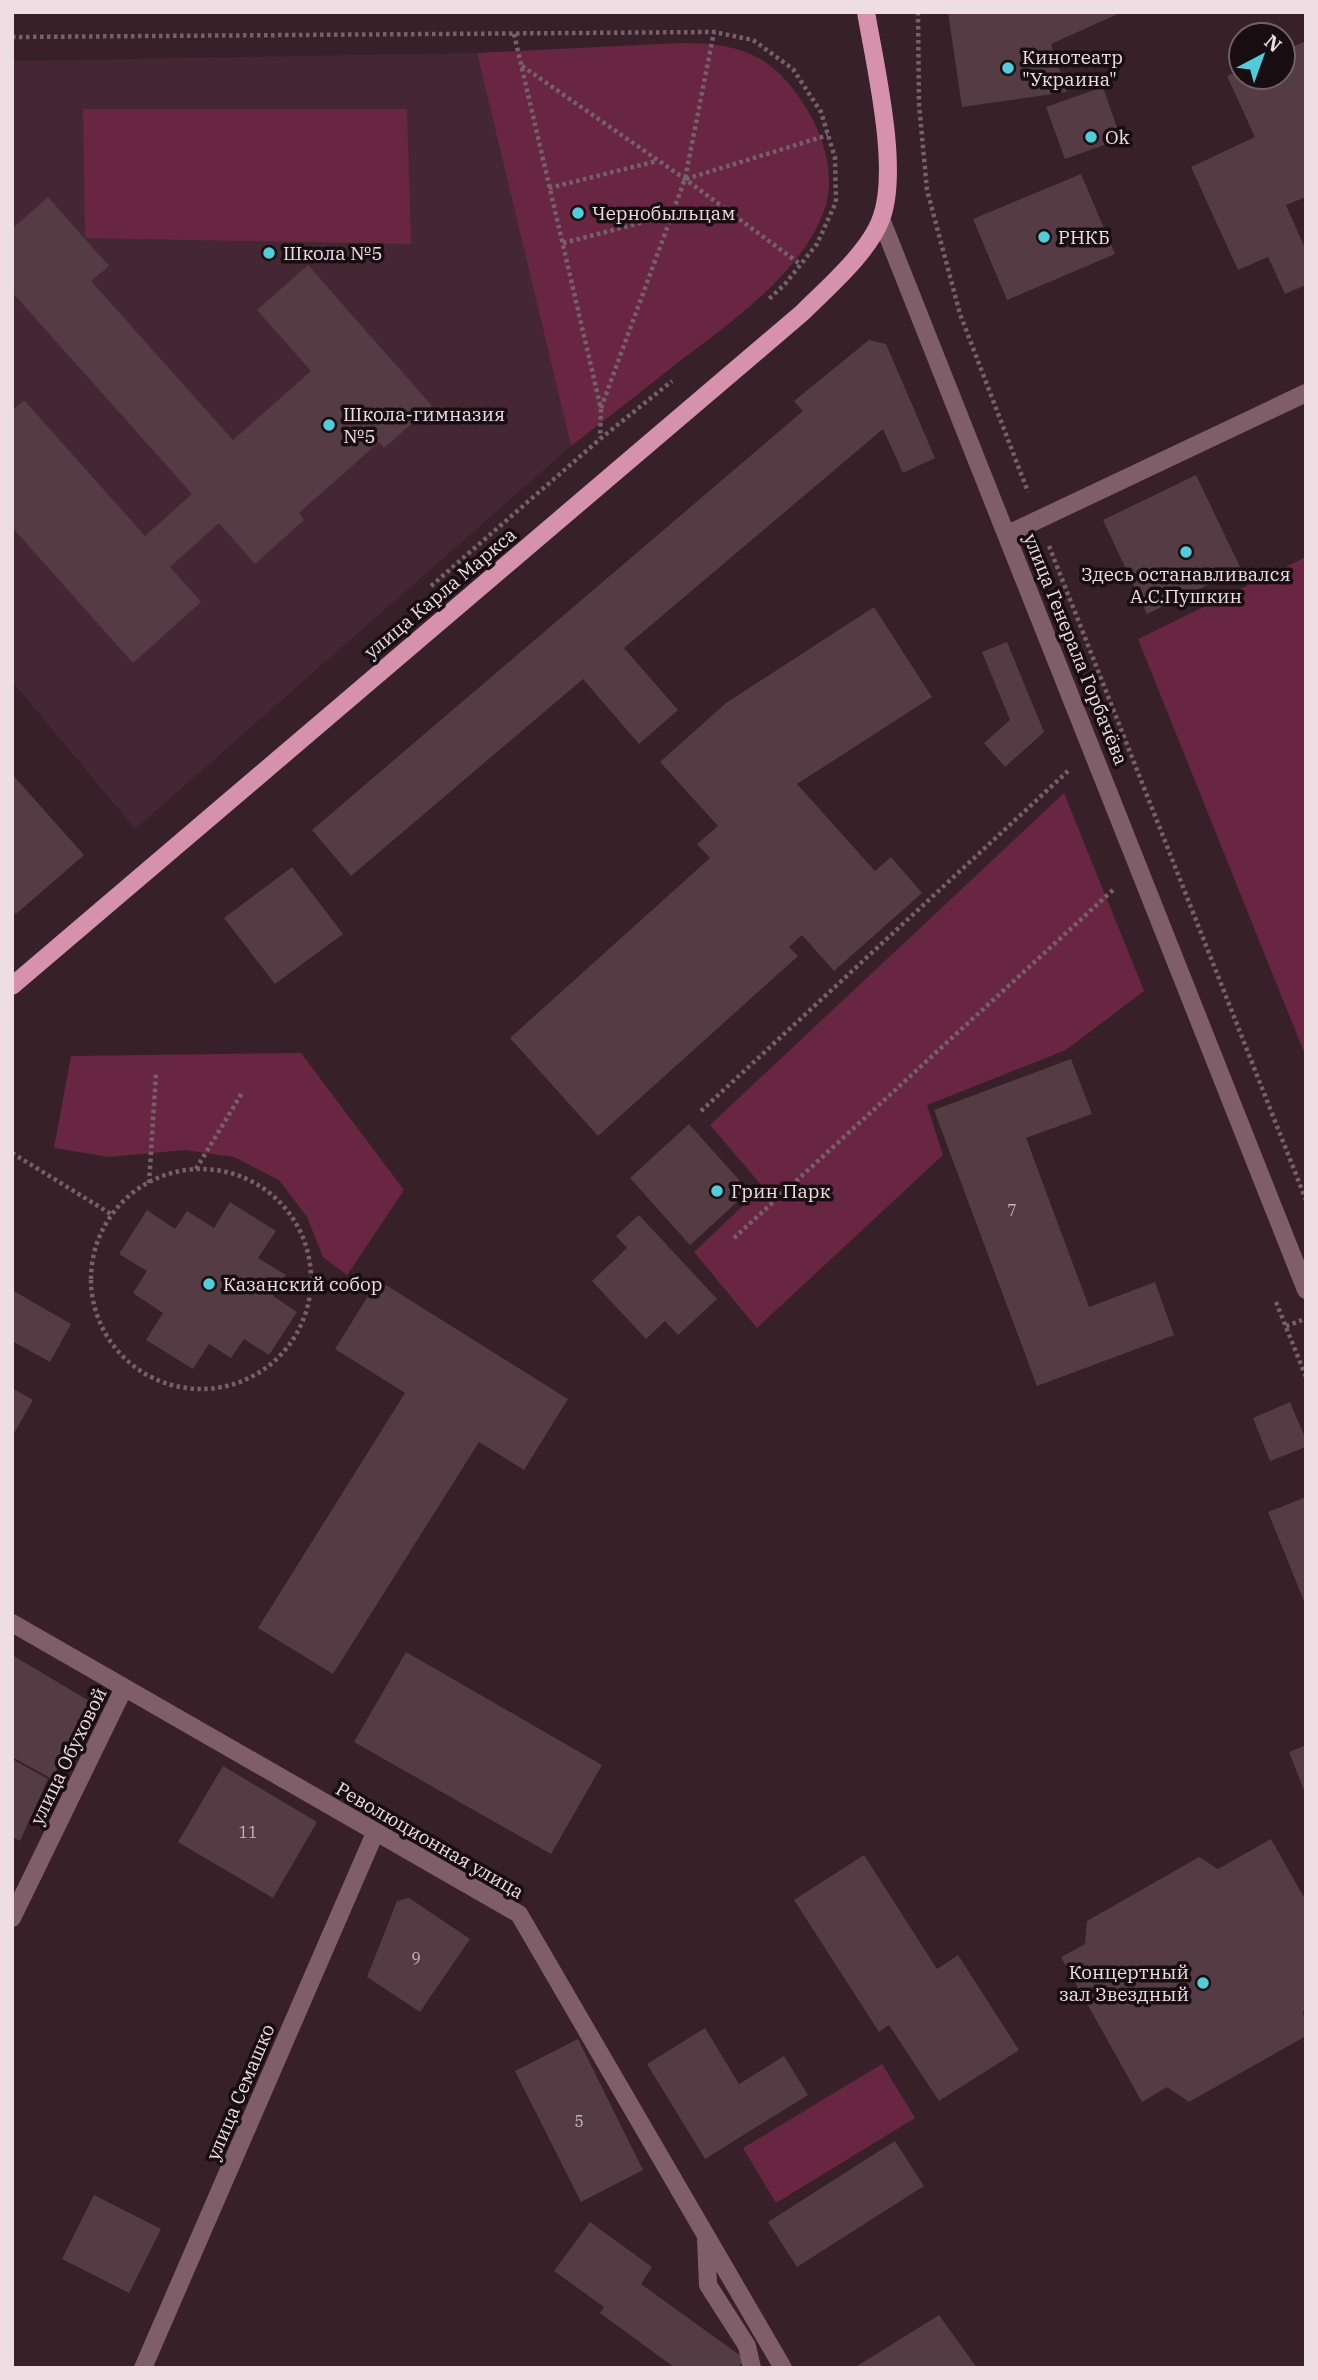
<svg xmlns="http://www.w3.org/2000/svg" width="1318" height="2380" font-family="'IBM Plex Serif',serif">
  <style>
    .built { fill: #442732 }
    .green { fill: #692643 }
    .building { fill: #543b44 }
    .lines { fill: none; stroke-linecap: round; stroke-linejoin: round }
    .path { stroke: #766168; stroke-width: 4.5; stroke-dasharray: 3.5 3.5; stroke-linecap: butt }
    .minor { stroke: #805e69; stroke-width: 18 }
    .major { stroke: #d792ab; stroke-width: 18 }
    .poi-dot { fill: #52cbda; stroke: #180d11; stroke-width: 2.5 }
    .labels { text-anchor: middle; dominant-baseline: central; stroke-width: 7; stroke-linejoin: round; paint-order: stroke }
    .number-label { font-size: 16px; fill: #c8b5bb }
    .poi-label { font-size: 19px; fill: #eedee3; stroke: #180d11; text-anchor: start }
    .street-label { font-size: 19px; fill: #eedee3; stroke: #180d11 }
  </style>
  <rect width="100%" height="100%" fill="#372028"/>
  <!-- built -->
  <path class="built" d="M477 53 571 446 135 829 12 681V61Z"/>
  <!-- green -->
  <path class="green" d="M680 43C740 43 772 54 805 106 823 134 836 175 825 208 803 273 729 324 676 364 641 392 606 419 571 446L477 53Z
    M83 109H407L411 244 85 238Z
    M1306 557V1057L1138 639Z
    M1064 793 1144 991 1066 1050 927 1105 943 1155 757 1328 694 1252 763 1187 710 1125Z
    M301 1053 404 1190 347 1275 323 1257 307 1217 279 1180 234 1157 185 1150 109 1157 54 1148 71 1056Z
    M882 2064 915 2118 776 2203 743 2148Z"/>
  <!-- building -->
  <path class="building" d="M948 12H1122L1051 44 1067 92 962 107Z
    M1306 41V197L1286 205 1304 246 1306 245V285L1285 294 1268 257 1238 270 1191 167 1255 137 1227 76 1241 70V77H1283V51Z
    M1103 87 1121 139 1065 159 1046 107Z
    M1081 174 1115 254 1007 300 973 219Z
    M48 197 109 266 91 281 233 440 311 371 257 310 308 265 432 406 384 448 379 442 299 513 304 520 255 564 219 523 170 567 201 602 133 663 12 527V411L24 400 145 536 192 494 12 292V229Z
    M869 340 886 344 935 458 903 473 883 429 624 648 678 710 639 744 583 679 351 876 312 830 803 411 794 401Z
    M1196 475 1241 569 1147 614 1103 520Z
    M874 607 932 697 797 784 875 871 891 857 922 893 834 971 802 935 789 947 798 956 598 1136 510 1038 710 858 697 844 718 826 660 762 726 703Z
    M1007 642 1044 732 1005 767 984 743 1010 720 982 652Z
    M12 774 84 855 16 914 12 910Z
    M292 867 343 934 275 984 224 918Z
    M1071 1059 1092 1114 1026 1138 1089 1307 1155 1282 1174 1335 1037 1386 934 1110Z
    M689 1124 749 1191 690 1245 630 1178Z
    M230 1202 276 1231 258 1258 286 1275 273 1296 297 1312 269 1355 244 1339 231 1358 209 1344 193 1369 146 1340 163 1313 133 1293 147 1271 119 1254 147 1210 175 1229 187 1211 214 1228Z
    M639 1215 717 1299 678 1335 665 1321 646 1339 592 1281 627 1248 616 1236Z
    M378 1280 568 1399 524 1470 479 1442 333 1674 258 1628 405 1393 335 1349Z
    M12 1290 71 1324 50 1362 12 1341Z
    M12 1388 33 1400 12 1437Z
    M1290 1402 1306 1440V1447L1270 1461 1253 1418Z
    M1306 1497V1606L1268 1512Z
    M406 1652 602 1765 551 1854 354 1742Z
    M12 1655 91 1702 52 1779 12 1757Z
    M1306 1745V1795L1289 1752Z
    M12 1759 48 1779 20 1841 12 1837Z
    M223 1766 317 1822 273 1898 178 1842Z
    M1271 1839 1306 1901V2010L1303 2011 1306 2036 1189 2102 1167 2087 1142 2102 1061 1957 1085 1944 1087 1921 1199 1857 1218 1869Z
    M864 1855 937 1969 958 1955 1019 2050 939 2101 889 2025 879 2032 794 1900Z
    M409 1898 470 1939 420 2012 367 1977 397 1901Z
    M705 2028 739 2084 784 2056 808 2095 705 2159 647 2064Z
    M578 2039 643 2170 581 2202 515 2071Z
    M895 2141 924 2186 797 2267 768 2222Z
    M94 2195 161 2229 129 2293 62 2259Z
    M590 2222 652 2267 641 2284 745 2359 738 2368H675L600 2313 604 2307 554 2271Z
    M939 2315 977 2368H854Z"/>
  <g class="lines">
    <!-- path -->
    <path class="path" d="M918 12 919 104 927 190 960 314 1028 492
      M514 34 601 409 600 438
      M12 37 714 32 753 40 793 69 821 112 835 158 836 202 817 244 785 284 769 299
      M522 66 685 179 800 264
      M686 179 828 135
      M549 188 657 161
      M563 243 671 215
      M601 408 685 179 714 32
      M1049 546 1306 1200
      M431 586 600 439 672 381
      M701 1111 1068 771
      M12 1153 111 1214
      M196 1169 242 1093
      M91 1279a110 110 0 1 1 220 0a110 110 0 1 1-220 0Z
      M149 1183 156 1074
      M734 1238 1114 889
      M1276 1302 1306 1377
      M1286 1326 1302 1320"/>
    <!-- minor -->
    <path class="minor" d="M881 219 1306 1290
      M1008 534 1306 393
      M12 1623 519 1914 783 2368
      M12 1918 124 1688
      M706 2238 708 2285 747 2346 752 2368
      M143 2368 375 1833"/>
    <!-- major -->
    <path class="major" d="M12 986 802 313C827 288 869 252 881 219 900 170 875 65 866 12"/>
  </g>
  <!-- markers -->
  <g class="poi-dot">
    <circle cx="1008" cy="68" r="7"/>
    <circle cx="1091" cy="137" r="7"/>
    <circle cx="578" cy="213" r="7"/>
    <circle cx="1044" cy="237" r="7"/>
    <circle cx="269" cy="253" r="7"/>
    <circle cx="329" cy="425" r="7"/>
    <circle cx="1186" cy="552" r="7"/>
    <circle cx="717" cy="1191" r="7"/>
    <circle cx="209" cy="1284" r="7"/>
    <circle cx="1203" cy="1983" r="7"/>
  </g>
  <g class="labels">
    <!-- number labels -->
    <g class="number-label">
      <text x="1012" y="1210">7</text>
      <text x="248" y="1832">11</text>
      <text x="416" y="1958">9</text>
      <text x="579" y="2121">5</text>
    </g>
    <!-- poi labels -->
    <g class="poi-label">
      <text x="1022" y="57">Кинотеатр<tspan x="1022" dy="22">"Украина"</tspan></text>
      <text x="1105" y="137">Ok</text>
      <text x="592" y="213">Чернобыльцам</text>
      <text x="1058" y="237">РНКБ</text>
      <text x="283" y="253">Школа №5</text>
      <text x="343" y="414">Школа-гимназия<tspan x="343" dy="22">№5</tspan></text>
      <text x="1186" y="574" text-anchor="middle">Здесь останавливался<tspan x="1186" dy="22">А.С.Пушкин</tspan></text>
      <text x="731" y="1191">Грин Парк</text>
      <text x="223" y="1284">Казанский собор</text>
      <text x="1189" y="1972" text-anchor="end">Концертный<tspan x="1189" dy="22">зал Звездный</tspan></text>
    </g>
    <!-- street labels -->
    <g class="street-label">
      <text transform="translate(440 593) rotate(-40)">улица Карла Маркса</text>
      <text transform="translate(1076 649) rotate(68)">улица Генерала Горбачёва</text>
      <text transform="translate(68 1756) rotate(-64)">улица Обуховой</text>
      <text transform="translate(430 1840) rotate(30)">Революционная улица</text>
      <text transform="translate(240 2092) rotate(-67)">улица Семашко</text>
    </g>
  </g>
  <!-- border -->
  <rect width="1318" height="2380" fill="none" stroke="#eedee3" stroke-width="28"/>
  <!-- north arrow -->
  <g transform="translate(1262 56) rotate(41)"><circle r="33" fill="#180d11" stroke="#6e6165" stroke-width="2"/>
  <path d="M0-5L12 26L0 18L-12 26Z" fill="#52cbda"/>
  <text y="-10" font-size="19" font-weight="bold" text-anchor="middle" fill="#eedee3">N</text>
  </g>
</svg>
